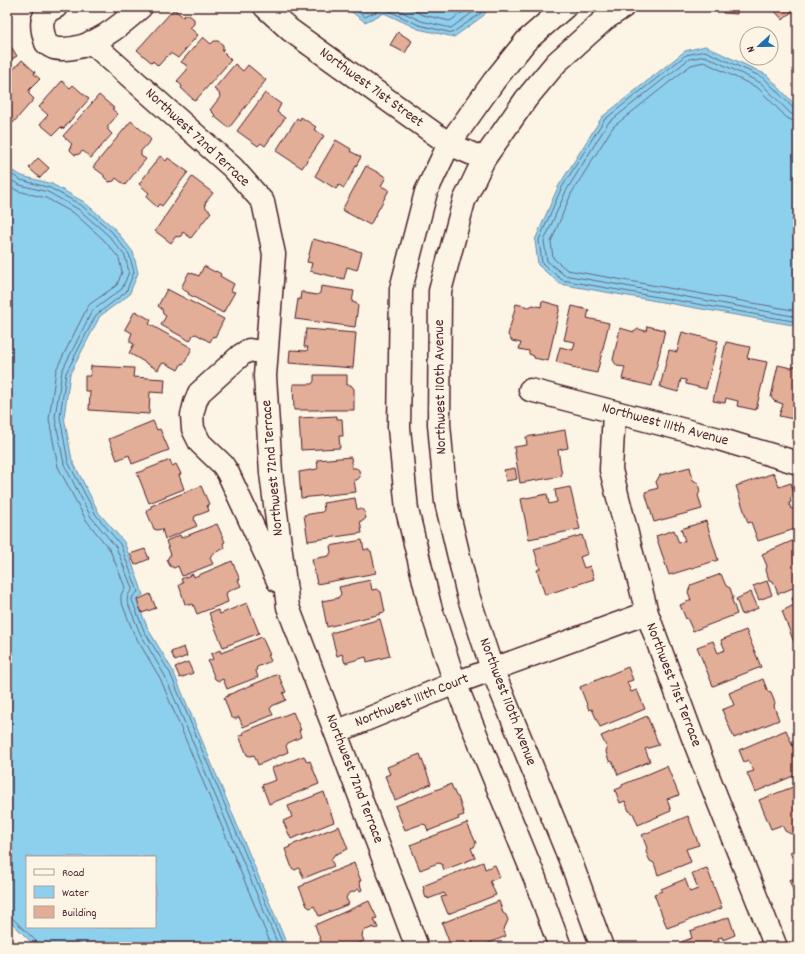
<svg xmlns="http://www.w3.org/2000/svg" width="805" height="954" font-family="Dekko,sans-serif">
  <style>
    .water { fill: #8dd0ee; stroke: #7289a0; fill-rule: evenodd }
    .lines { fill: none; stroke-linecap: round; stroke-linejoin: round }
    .shore { stroke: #656679; stroke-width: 1 }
    .building { fill: #e3ae98; stroke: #4a1f2b }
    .minor-casing { stroke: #4a1f2b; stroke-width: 25 }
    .minor { stroke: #fcf5e5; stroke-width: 22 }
    .labels { text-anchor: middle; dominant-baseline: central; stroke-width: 3; stroke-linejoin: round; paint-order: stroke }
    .street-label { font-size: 15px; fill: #4a1f2b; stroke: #fcf5e5 }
  </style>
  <rect width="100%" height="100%" fill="#fcf5e5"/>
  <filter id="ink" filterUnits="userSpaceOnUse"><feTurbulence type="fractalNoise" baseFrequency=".025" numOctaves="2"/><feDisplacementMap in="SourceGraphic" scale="8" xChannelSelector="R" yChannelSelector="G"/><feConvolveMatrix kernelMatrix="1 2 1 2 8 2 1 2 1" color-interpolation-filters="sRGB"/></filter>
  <g filter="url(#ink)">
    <!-- water -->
    <path class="water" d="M345 7H490L483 16 454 37 418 29 384 13 365 22Z
      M705 46 767 75 798 108V326L560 284 538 265 535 240 558 187 602 117 685 51Z
      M7 168 22 176 52 184 84 202 114 228 133 252 138 273 129 295 100 316 70 374 64 417 72 460 99 513 124 542 140 585 143 595 136 599 148 629 173 671 288 947H36L7 918ZM27 857H155V927H27Z"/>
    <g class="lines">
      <!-- shore -->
      <path class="shore" d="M352 7 365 17 382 9H385L419 25 452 33 480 14 485 7
        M392 7 421 21 451 28 476 10 478 7
        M406 7 423 15 450 21 470 7
        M798 110 794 109 764 78 705 51 686 55 604 120 561 189 539 240 542 263 562 280 798 322
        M798 115H793L790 113 761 83 705 56 689 59 608 123 566 191 544 241 547 261 564 275 798 317
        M798 121H793L787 118 758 88 704 62 691 65 613 127 571 194 551 242 553 258 567 270 798 311
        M7 172 21 180 50 188 81 205 111 231 129 254 134 272 126 292 96 315 66 373 60 417 68 462 96 515 120 544 136 586 138 592 133 596 132 600 144 631 170 673 284 947
        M7 178 20 185 48 192 78 209 108 235 125 256 129 272 122 289 92 311 62 371 55 417 64 464 91 517 116 547 132 588V590L128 595 127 601 140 633 165 676 279 947
        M7 185 18 191 46 198 75 214 103 239 119 258 122 272 117 285 90 304 87 308 56 370 49 419 58 467 86 520 110 550 125 587 121 595V601L134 634 160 678 272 947
        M7 916 11 917 37 942 38 947"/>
    </g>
    <!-- building -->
    <path class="building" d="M7 7H11L9 23H7Z
      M723 7H737V14L723 13Z
      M771 7H797L783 20Z
      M174 9 183 17 185 15H189L194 19V24L190 28 198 35 178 58 172 54H169L158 66 153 61 152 63 137 50Z
      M398 32 412 41 405 53 390 45Z
      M203 37 211 44 214 41H218L223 45V50L222 51 231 60 195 101 181 88 182 86 177 81 187 70 186 65 181 62Z
      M7 40 17 56 7 62Z
      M22 60 35 72 34 74 40 79 29 90V94L34 99 13 123 7 118V76Z
      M235 64 243 71 248 65 266 80 229 128 214 116 215 115 210 110 220 97 219 93 214 89Z
      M62 81 70 88 73 85 89 99 63 129 61 127 53 135 40 124 48 115 39 107Z
      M265 93 281 104 277 112 285 118 265 146 261 143 258 146 237 131Z
      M99 95 114 108 112 109 118 114 108 126V130L112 134 91 158 83 151 79 154 75 155 70 150 71 145 72 144 63 136Z
      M301 117 316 127 314 129 324 136 302 168 276 151 297 118 300 120Z
      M131 121 146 134 151 140 141 151V156L146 159 125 185 116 178 114 181 109 182 104 177V175L93 167Z
      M336 140 351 149 350 151 361 157 344 188 339 185 336 189 315 176Z
      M160 156 166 161 168 158 188 172 162 206 159 204 157 207 146 197 149 193 139 184Z
      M38 158 49 168 40 178 29 168Z
      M366 166 386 177 381 186 389 190 370 225 342 210Z
      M192 177 213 193 205 203 206 208 211 212 191 238 183 232 181 236 177 237 176 236 171 243 155 231Z
      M313 239 362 252 357 270 347 267 344 279 310 271 312 263 307 262Z
      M204 266 215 272 216 271 221 274 220 276 234 284 231 291 235 292 223 313 188 294 189 293 181 288 189 272 199 276Z
      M321 286 354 291 352 302 356 303 358 306 355 327 295 319 298 299 300 300 301 292H304V293L317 295 320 293Z
      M167 289 224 319 215 337 213 336 210 342 196 334 193 335 190 341 161 325 166 316 163 314 162 309 158 306Z
      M542 301 560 306 548 361 534 358V356L529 354V351L519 349 521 343 512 341 508 335 516 304 529 307 533 305 541 307Z
      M572 306 589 310 587 318 609 323 597 373 572 368V366L556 362 560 347 573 350 575 342 564 340Z
      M135 311 151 320 149 324 192 348 184 364 182 363 178 370 165 363 161 364 158 370 129 353 134 344 130 342V338L132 333 125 329Z
      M647 326 665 330 652 386 622 379 625 367 617 366 613 360 620 328 634 332 638 329 646 331Z
      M306 329 356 333 353 368 289 363 290 350 307 351 308 347H304Z
      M682 332 718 341 706 389 686 384V380L681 379 678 392 660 387 669 350 677 352Z
      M726 342 750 347 747 358 767 362 756 410 737 406 738 401 726 398 725 403 713 401Z
      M778 365 791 368 795 366 798 367V420L779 416 783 404 774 401 771 397Z
      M91 366 134 368 133 377 165 379 164 393 150 392 149 414 89 410 90 391H85V376H90Z
      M314 375H347V385H351L354 389V410H294L293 384H312L314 381Z
      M337 416V419H342L343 436H339L340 448 301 450 299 418Z
      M153 421 157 430 160 429 169 450 132 464 129 455 117 460 109 439Z
      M565 430 568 448 558 450 562 476 520 483 514 447 527 445 526 437Z
      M351 457 352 468H356L359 470 360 477 357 480H354L356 492 301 498 299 472 317 469 318 468 317 460Z
      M170 460 172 466 176 464 181 474 179 475 184 489 149 503 137 473Z
      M690 467 693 480 698 483 700 492 698 495 702 509 654 522 645 492 658 488 656 482 660 475Z
      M515 468 517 479 506 481 504 470Z
      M774 473 779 487 791 483 795 496 790 498 791 502 789 503 791 509 798 507V528L758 541 751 522 748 523 736 486Z
      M201 486 209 504 207 505 209 511 195 516 194 520 197 526 165 539 162 529 157 530 154 529 146 510 151 508V506Z
      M570 487 580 529 529 539 521 499 547 494 549 504 557 502 555 490Z
      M355 498 357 509H361L364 511 366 518 363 521H360L362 533 308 541 304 515 322 512 324 510 323 503Z
      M706 521 718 560 669 575 656 536 674 530 679 543 685 541 681 529Z
      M217 524 225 542 223 543 225 548 212 554 210 558 213 564 182 576 178 566 174 568 170 566 167 560 169 556 171 555 166 541 180 535 181 538Z
      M582 535 588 554 580 557 584 568 590 566 594 579 545 595 537 570 540 569 534 549Z
      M362 540 364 550 367 549 371 551 376 573 317 584 312 559 329 556 331 552 330 546Z
      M792 541 798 545V586L778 594 773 581 769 580 766 570 767 566 762 554Z
      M145 549 149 559 135 565 130 554Z
      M232 561 240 580H238L241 586 227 592 226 595 228 602 197 614 193 604 189 605 185 604 179 585 183 583 181 579 193 574 194 577Z
      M721 574 726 586 730 588 733 597 732 600 737 614 693 631 687 618 686 619 680 605 691 600 688 592 691 585Z
      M370 580 372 590 377 589 381 592 385 612 380 613 381 614 327 627 322 601 338 598 341 594 339 587Z
      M767 581 772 595 759 600 753 586Z
      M751 592 758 608 742 615 736 599Z
      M150 594 156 608 142 613 137 600Z
      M798 596V644L795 645 782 611 794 605 792 598Z
      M247 603 259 633 223 647 209 613 218 610 220 614Z
      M380 619 390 656 367 662 366 657 345 663 342 654 337 656 331 633Z
      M746 630 761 667 713 686 697 647 713 641 718 653 725 650 721 640Z
      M262 637 270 655H268L271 661 257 667 256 671 258 677 227 689 223 679 219 681 215 679 208 661 213 659 211 654 220 650 221 653Z
      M184 647 187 656 175 661 171 652Z
      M188 662 193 673 180 678 175 667Z
      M628 667 633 680 627 682 631 692 637 690 645 709 600 727 592 709 589 710 580 687Z
      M278 674 286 692 283 693 286 700 272 706 270 709 273 715 243 727 239 717 235 719 231 717 224 698 228 696V695Z
      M763 679 768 692 771 693 775 703 774 706 779 720 734 738 722 710 734 705 729 693Z
      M293 712 301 730H299L301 737 288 743 286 746 288 752 258 765 254 755 250 756 247 755 239 736 244 734 243 732Z
      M647 716 659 745 645 749 650 761 618 775 613 762 609 761 606 752 607 748 601 736Z
      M786 730 796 753 793 754 798 766V774L755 792 747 773 754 771 748 760 744 762 739 750Z
      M420 754 431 784 395 800 385 776 390 774 387 767Z
      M304 756 307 762 310 761 319 784 269 804 262 785 276 780 272 768Z
      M667 766 679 795 667 799 671 811 638 825 633 813 629 811 625 801 620 803 615 790 622 787V785Z
      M451 784 456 796 458 797 464 815 458 817 459 819 428 831 426 825 422 824 405 830 395 806Z
      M798 785V832L791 834 785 831 782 825 771 829 759 800Z
      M324 792 334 822 291 839 283 821 292 817 288 806Z
      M688 816 699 845 686 849 691 862 658 875 654 863 650 861 646 852 647 848 642 835Z
      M467 823 476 843 474 847 471 848 475 858 444 870 442 864 438 863 420 870 410 845Z
      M339 826 348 849 334 855 331 860 334 866 304 878 299 868 295 870 292 868 285 849 290 847 289 846Z
      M798 849V871H797L790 852Z
      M483 862 485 869 495 865 500 877 490 881 496 895 448 914 441 897 446 896 444 893 428 899V897L426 898 423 890 424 889 423 886Z
      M354 863 361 881H359L362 890 360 891 359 889 348 894 346 898 349 904 319 916 314 906 310 908 307 906 299 887 304 885V884Z
      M707 868 722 908 667 928 654 894 662 891 661 889 685 879 690 892 698 889 692 873Z
      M798 877V897H796L789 880Z
      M369 901 377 918 374 919 378 928 375 929 374 927 363 931 362 936 364 941 350 947H331L330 944 326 945 322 944 315 925Z
      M499 901 503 913 506 915 508 920 505 927 503 929 506 936 480 947H475L474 943 469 941 455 947H451L442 923Z
      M729 917 735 935 723 940 722 937 718 938 721 946 726 944 727 947H682L681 942 692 938 690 931Z"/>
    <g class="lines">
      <!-- minor casing -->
      <g class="minor-casing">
        <path id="minor" d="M56 7C38 14 41 28 46 43 48 45 51 47 54 48 56 49 60 49 63 49 93 49 120 26 141 7
          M265 7 290 30 449 144 484 159
          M91 42 233 168 263 202 274 254 265 376 271 473 288 607 417 947
          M266 353 249 350 241 355 199 393 195 403 192 415 193 429 200 443 223 465 228 473 278 581
          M530 390 719 439 798 463
          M614 412 611 470 647 613 693 738 776 947
          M336 732 455 683 647 613
          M560 947 534 876 455 683 430 606 407 510 399 428 401 289 426 192 449 144 494 81 526 41 565 7
          M602 947 571 862 492 669 468 595 446 502 439 424 440 291 464 201 484 159 526 99 556 63 605 19 623 7"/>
      </g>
      <!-- minor -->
      <use href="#minor" class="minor"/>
    </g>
  </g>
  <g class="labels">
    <!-- street labels -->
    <g class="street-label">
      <text transform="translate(371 88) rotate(36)">Northwest 71st Street</text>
      <text transform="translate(197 138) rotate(43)">Northwest 72nd Terrace</text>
      <text transform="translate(441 387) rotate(-91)">Northwest 110th Avenue</text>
      <text transform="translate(665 425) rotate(15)">Northwest 111th Avenue</text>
      <text transform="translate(273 468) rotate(-95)">Northwest 72nd Terrace</text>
      <text transform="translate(673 685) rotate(69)">Northwest 71st Terrace</text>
      <text transform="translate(412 701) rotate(-22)">Northwest 111th Court</text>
      <text transform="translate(507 702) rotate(69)">Northwest 110th Avenue</text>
      <text transform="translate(354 779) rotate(69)">Northwest 72nd Terrace</text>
    </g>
  </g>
  <!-- margin -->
  <rect width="805" height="954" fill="none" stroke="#fcf5e5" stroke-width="24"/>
  <rect x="12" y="12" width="781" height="930" fill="none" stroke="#4a1f2b" stroke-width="1.5" filter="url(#ink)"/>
  <!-- legend -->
  <rect x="26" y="856" width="130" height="72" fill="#fcf5e5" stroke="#b59f9b"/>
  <rect x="34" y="869" width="20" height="6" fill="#fcf5e5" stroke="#b59f9b"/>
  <text x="62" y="876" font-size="12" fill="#4a1f2b">Road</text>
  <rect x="34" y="886" width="20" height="12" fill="#8dd0ee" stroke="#b59f9b"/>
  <text x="62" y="896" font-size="12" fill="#4a1f2b">Water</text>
  <rect x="34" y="906" width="20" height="12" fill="#e3ae98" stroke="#b59f9b"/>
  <text x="62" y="916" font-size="12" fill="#4a1f2b">Building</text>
  <!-- north arrow -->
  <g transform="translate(759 46) rotate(248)"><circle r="19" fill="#fcf5e5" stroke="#b59f9b"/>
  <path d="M0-3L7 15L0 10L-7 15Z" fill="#1f6fb2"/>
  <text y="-6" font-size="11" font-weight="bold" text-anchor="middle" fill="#4a1f2b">N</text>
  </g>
</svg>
